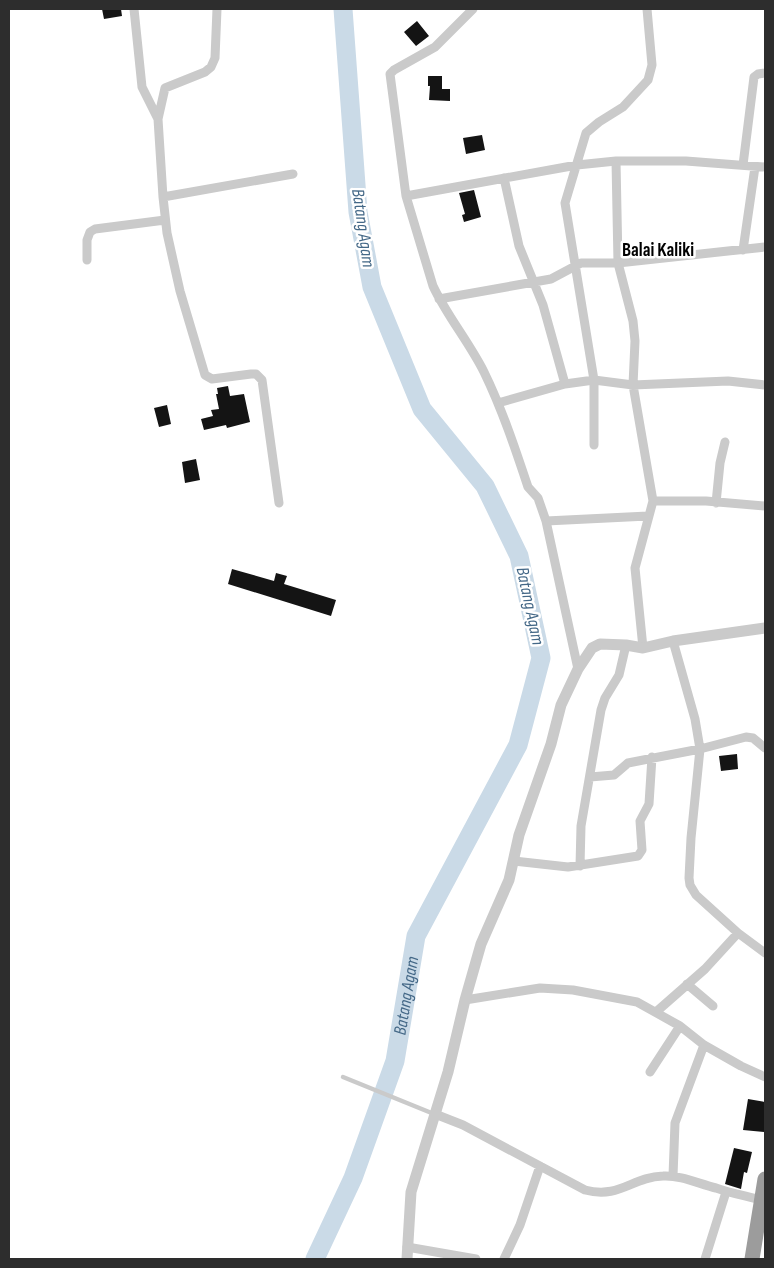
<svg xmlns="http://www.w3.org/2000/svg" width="774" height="1268" font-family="'Sofia Sans Condensed',sans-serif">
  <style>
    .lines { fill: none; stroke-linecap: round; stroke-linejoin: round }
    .river { stroke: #cadae7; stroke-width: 19 }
    .building { fill: #141414 }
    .service { stroke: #cacaca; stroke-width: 4.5 }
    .minor { stroke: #cacaca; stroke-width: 9 }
    .tertiary { stroke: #cacaca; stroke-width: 11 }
    .trunk { stroke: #9c9c9c; stroke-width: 15 }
    .labels { text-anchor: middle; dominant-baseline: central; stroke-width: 5; stroke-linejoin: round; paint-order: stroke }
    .water-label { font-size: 18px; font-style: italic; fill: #446887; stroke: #fff }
    .quarter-label { font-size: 19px; font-weight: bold; fill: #000; stroke: #fff }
  </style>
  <rect width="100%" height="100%" fill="#fff"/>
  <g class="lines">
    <!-- river -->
    <path class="river" id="s1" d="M315 1259 353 1178 395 1061 416 936 518 745 541 658 519 556 485 486 422 409 372 287 358 212 343 9"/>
  </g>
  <!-- building -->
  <path class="building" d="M102 9H121L122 16 104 19Z
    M417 21 429 36 416 46 404 32Z
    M428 76H442V89H450V101L429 100 430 86H428Z
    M482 135 485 150 466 154 463 138Z
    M474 190 481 217 464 222 462 215 465 214 459 193Z
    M228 386 230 396 244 394 250 422 227 428 226 425 204 430 201 419 213 416 211 410 219 409 216 394H218L217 388Z
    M167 405 171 424 159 427 154 408Z
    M196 459 200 480 185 483 182 462Z
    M232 569 274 581 276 573 287 576 284 584 336 600 331 616 228 584Z
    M737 754 738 769 721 771 719 756Z
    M748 1099 765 1102 764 1132 743 1130Z
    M734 1148 752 1152 747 1173 744 1172 741 1189 725 1184Z"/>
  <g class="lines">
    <!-- service -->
    <path class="service" d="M343 1077 434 1114"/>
    <!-- minor -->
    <path class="minor" d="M134 9 142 87 158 119
      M217 9 215 58 211 67 205 72 165 88 158 119 163 197 167 233 180 291 205 375 212 379 251 374H256L262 380 279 503
      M473 9 435 47 394 70 390 74 406 196 433 286C447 316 469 342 484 372 502 409 515 448 528 487L538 498 546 521 578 669
      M616 161 618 263 633 321 635 341 633 385 653 501 635 568 643 648
      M743 165 754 77 758 74 765 73
      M504 178 519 246 543 305 565 384
      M406 196 577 165 616 161H686L765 167
      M163 197 293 174
      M743 250 755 167
      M87 260V240L90 232 95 229 165 220
      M439 299 551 279 581 263H618L765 247
      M498 403 565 384 594 380 633 385 728 381 765 385
      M594 445V380L565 203 586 133 599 122 623 107 648 80 652 65 647 9
      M653 501H706L765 506
      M716 503 720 463 725 442
      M546 521 648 516
      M673 641 695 719 700 749 691 838 689 878 690 885 696 895 738 933 765 953
      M590 777 614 775 628 763 700 749 746 737 753 738 765 748
      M514 861 568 867 638 856 642 850 640 821 649 804 652 757
      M580 866 581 826 601 710 605 698 619 675 626 645
      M687 984 713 1006
      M465 1000 540 988 573 990 637 1002 680 1026 704 1045 741 1066 765 1077
      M656 1012 705 969 738 933
      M650 1072 680 1026
      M435 1114 463 1125 585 1190C620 1199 632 1177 663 1176 681 1175 699 1184 716 1188 730 1193 746 1196 761 1200
      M673 1176 675 1123 704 1045
      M407 1247 476 1259
      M504 1259 520 1225 540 1166
      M705 1259 726 1192"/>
    <!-- tertiary -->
    <path class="tertiary" d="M407 1259 411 1192 448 1072 465 1000 481 944 509 880 519 835 551 744 561 705 578 669 592 648 600 644 626 645 643 648 673 641 765 628"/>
    <!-- trunk -->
    <path class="trunk" d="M752 1259 765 1179"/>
  </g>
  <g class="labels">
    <!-- water labels -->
    <g class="water-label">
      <text transform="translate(363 228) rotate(82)">Batang Agam</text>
      <text transform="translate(530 606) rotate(78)">Batang Agam</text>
      <text stroke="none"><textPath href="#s1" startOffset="280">Batang Agam</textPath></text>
    </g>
    <!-- quarter labels -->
    <g class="quarter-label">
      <text x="658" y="250">Balai Kaliki</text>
    </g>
  </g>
  <!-- border -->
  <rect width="774" height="1268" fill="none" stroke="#2d2d2d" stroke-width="20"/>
</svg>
